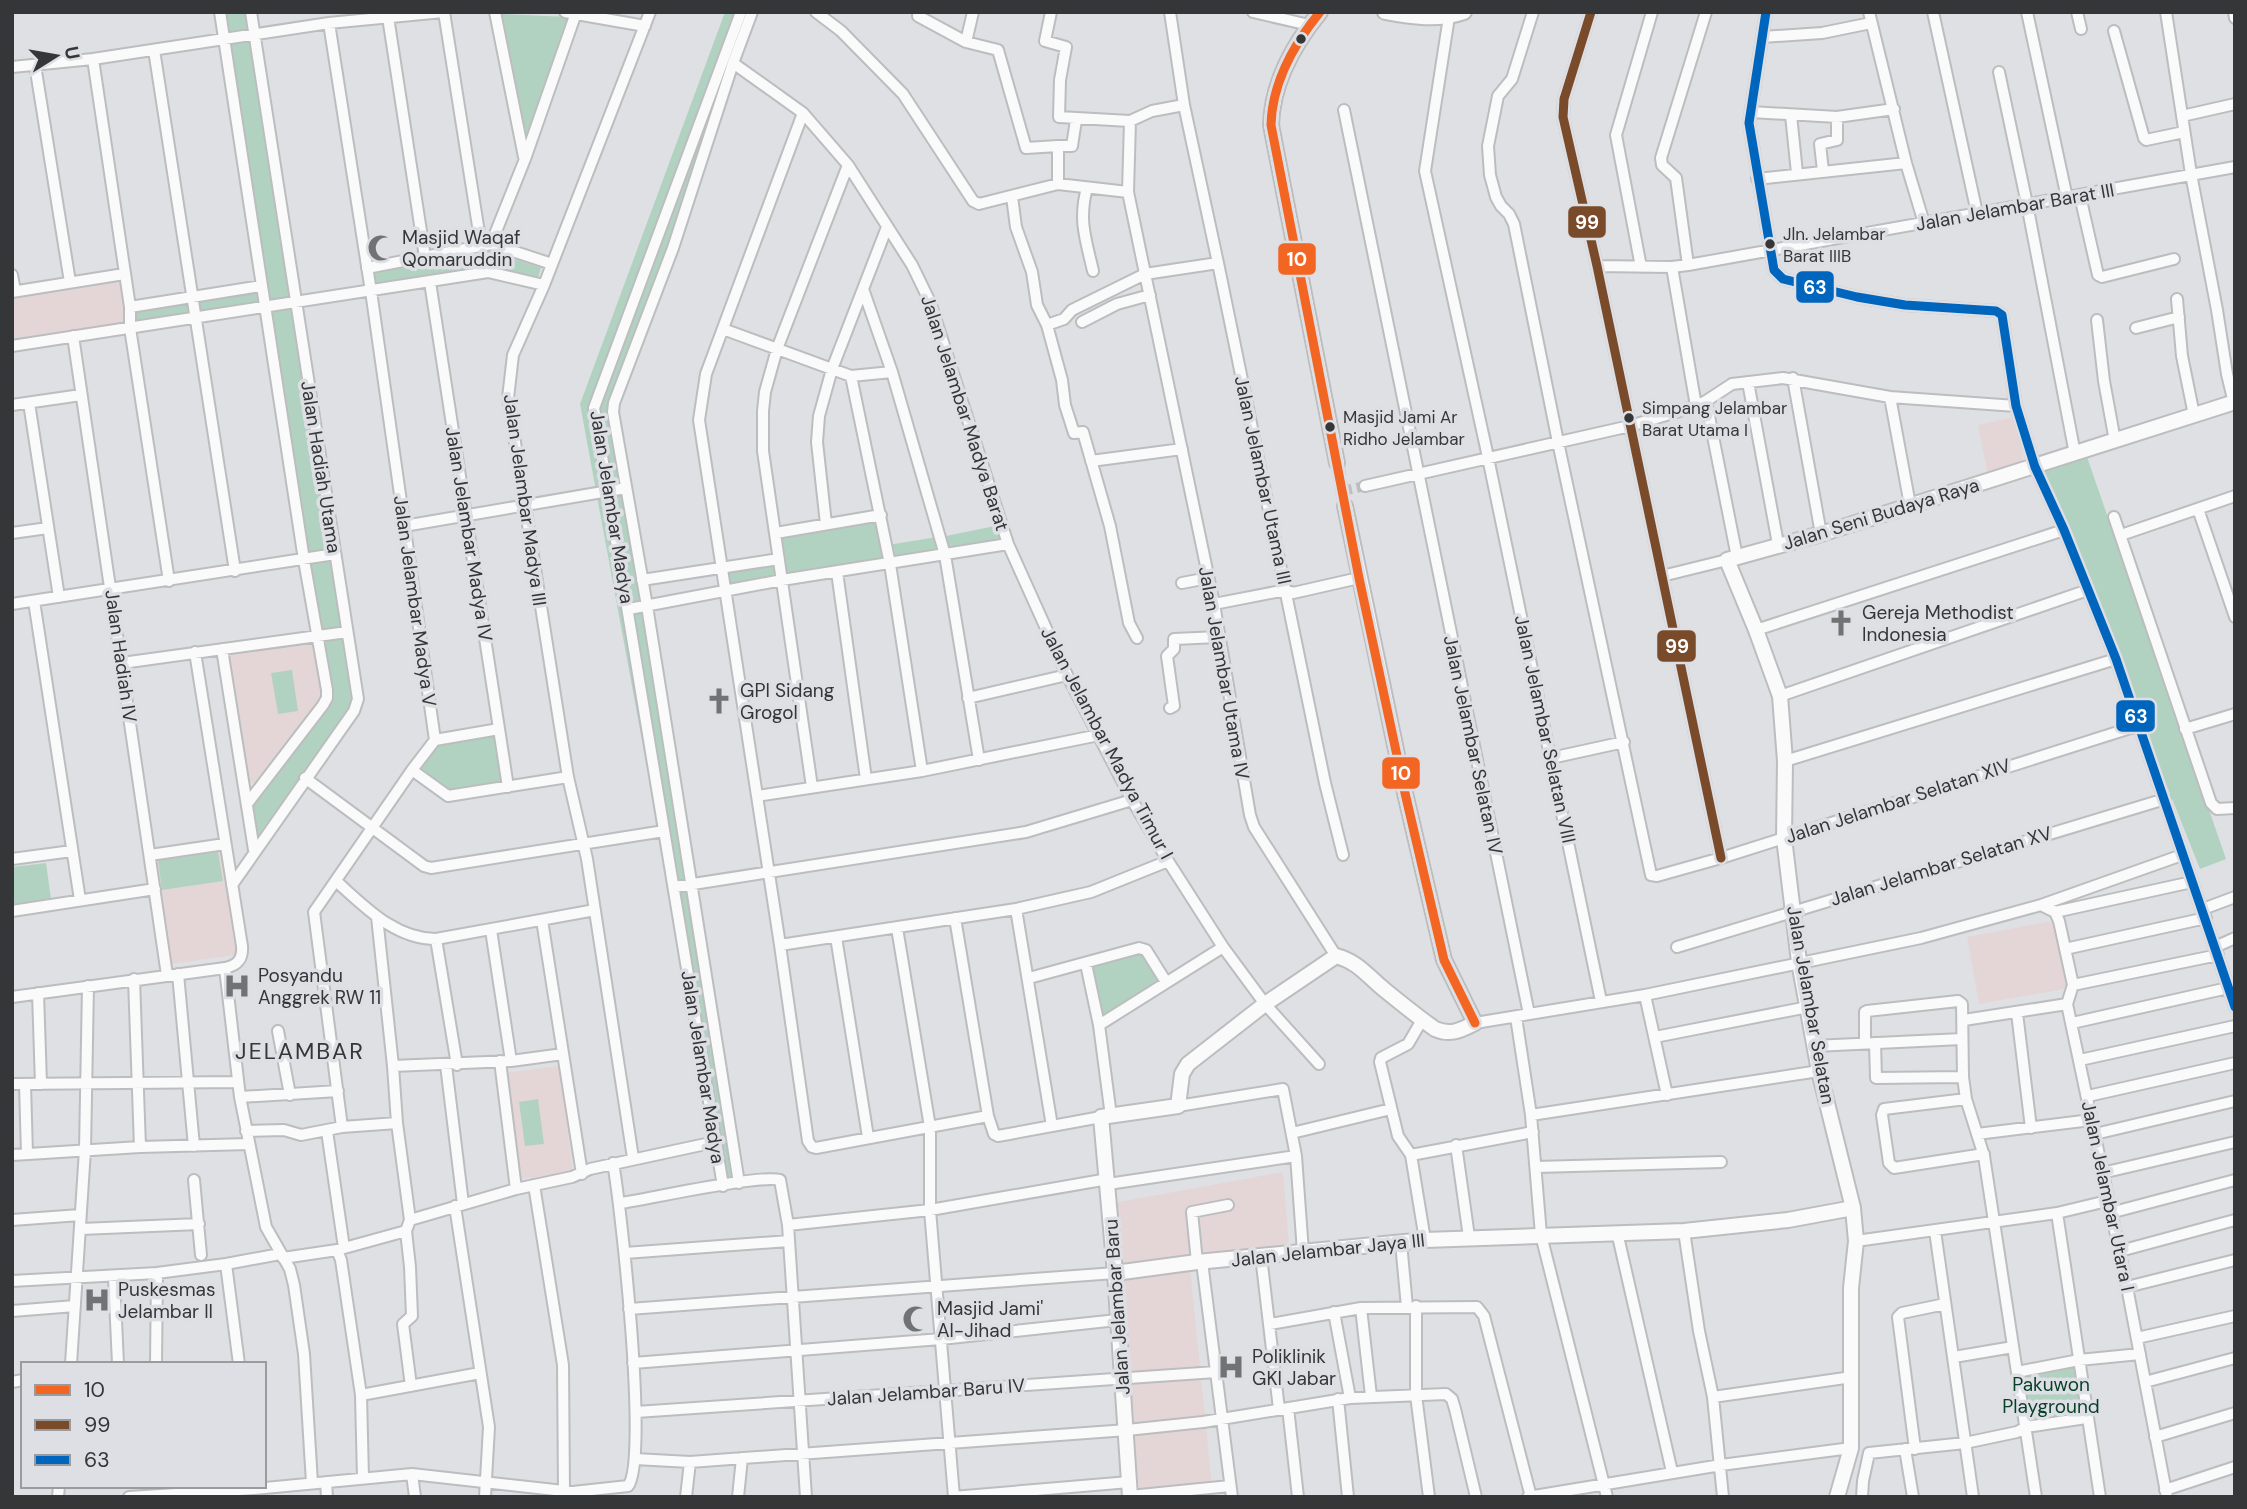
<svg xmlns="http://www.w3.org/2000/svg" width="2247" height="1509" font-family="'DM Sans',sans-serif">
  <style>
    .commercial { fill: #e4d6d7 }
    .green { fill: #b2d2c1 }
    .lines { fill: none; stroke-linecap: round; stroke-linejoin: round }
    .minor-tunnel { stroke: #bcbec1; stroke-width: 10; stroke-dasharray: 10 5; stroke-linecap: butt }
    .tertiary-tunnel { stroke: #bcbec1; stroke-width: 14; stroke-dasharray: 14 7; stroke-linecap: butt }
    .minor-casing { stroke: #bbbdbf; stroke-width: 14 }
    .tertiary-casing { stroke: #bbbdbf; stroke-width: 18 }
    .minor { stroke: #fafafb; stroke-width: 10 }
    .tertiary { stroke: #fafafb; stroke-width: 14 }
    .bus-1-casing { stroke: #dddfe4; stroke-width: 14 }
    .bus-2-casing { stroke: #dddfe4; stroke-width: 14 }
    .bus-3-casing { stroke: #dddfe4; stroke-width: 14 }
    .bus-1 { stroke: #f26522; stroke-width: 9 }
    .bus-2 { stroke: #7a4b2a; stroke-width: 9 }
    .bus-3 { stroke: #0065bd; stroke-width: 9 }
    .bus-dot { fill: #353638; stroke: #dddfe4; stroke-width: 2.5 }
    .labels { text-anchor: middle; dominant-baseline: central; stroke-width: 7; stroke-linejoin: round; paint-order: stroke }
    .bus-label { font-size: 17px; fill: #353638; stroke: #dddfe4; text-anchor: start }
    .street-label { font-size: 19px; fill: #353638; stroke: #dddfe4 }
    .poi-label { font-size: 19px; fill: #353638; stroke: #dddfe4; text-anchor: start }
    .park-label { font-size: 19px; fill: #073f26; stroke: #dddfe4 }
    .quarter-label { font-size: 23px; letter-spacing: 2px; fill: #353638; stroke: #dddfe4 }
    .line-badge { stroke: #dddfe4; stroke-width: 2.5 }
    .badge-label { font-size: 19px; text-anchor: middle; font-weight: bold; fill: #fff }
  </style>
  <rect width="100%" height="100%" fill="#dee0e3"/>
  <!-- commercial -->
  <path class="commercial" d="M122 280 128 323 12 342V298Z
    M2015 417 2025 469 1988 476 1978 425Z
    M316 639 324 692 320 704 263 780 248 783 229 653Z
    M220 848 236 955 171 964 156 858Z
    M2057 920 2070 988 1979 1004 1967 937Z
    M559 1066 573 1172 519 1179 505 1073Z
    M1283 1172 1290 1258 1190 1267 1213 1497H1140L1102 1205Z"/>
  <!-- green -->
  <path class="green" d="M222 12H249L346 631 316 634Z
    M725 12H756L618 411 735 1180H723L580 404Z
    M502 14 569 17 527 138Z
    M487 250 541 268 538 278 489 269 373 288 371 270Z
    M259 288 262 305 134 324 135 308Z
    M2086 454 2226 859 2200 869 2041 469Z
    M880 516 889 563 787 579 778 533Z
    M1000 525 1006 543 946 554 941 537Z
    M937 537 942 554 891 562 888 545Z
    M780 560 781 579 727 590 724 568Z
    M346 634 355 701 255 840 253 804 327 704 322 638Z
    M292 670 298 711 278 714 271 673Z
    M495 733 505 785 455 795 419 769 439 743Z
    M218 852 223 881 162 890 158 860Z
    M46 863 51 899 12 905V867Z
    M1143 948 1163 984 1101 1020 1090 967Z
    M538 1099 544 1144 525 1146 519 1102Z
    M2079 1360 2086 1418 2026 1427 2017 1372Z"/>
  <g class="lines">
    <!-- minor-tunnel -->
    <path class="minor-tunnel" d="M1342 491 1365 486"/>
    <!-- tertiary-tunnel -->
    <path class="tertiary-tunnel" d="M1337 463 1345 506"/>
    <!-- minor casing -->
    <g class="minor-casing">
      <path id="minor" d="M220 12 304 560 327 690V698L323 705 247 804
        M444 12 481 245
        M495 12 524 157
        M565 12 645 26
        M816 12 841 31 903 94 973 201 979 204 1058 184 1128 192
        M1051 12 1045 41 1066 47 1060 80 1059 117 1130 121 1152 111 1184 105
        M1170 12 1184 105 1218 263 1325 783 1343 855
        M1253 12 1309 25
        M1533 12 1512 79 1498 96 1488 146 1490 175 1496 197 1501 206 1509 214 1514 224 1558 442 1651 875 1657 876 1721 858 2140 725
        M1591 12 1564 99 1563 117 1597 266 1721 858
        M1766 12 1749 123 1774 270 1783 279 1857 297 1905 305 1996 311 2002 315 2016 406 2035 467 2064 530 2116 659 2235 1007
        M1869 12 1906 163 1924 223
        M1933 12 1977 213
        M2027 12 2067 198
        M2077 12 2081 29
        M2166 12 2191 174 2217 310 2227 374 2234 403
        M2234 12 2235 18
        M918 16 966 42 998 50 1026 148 1058 146
        M388 17 425 257
        M1449 17 1425 171 1486 448 1601 1001
        M329 23 372 298 435 740 412 770 314 912 342 1127
        M2114 31 2144 138 2146 140 2184 132
        M1762 37 1822 33 1871 23
        M966 42 973 12
        M154 50 235 571
        M93 59 130 307V328L169 581
        M733 63 803 113 848 165 912 265 930 302 1008 544 1067 675 1132 800 1168 861 1223 947 1265 1004 1319 1064
        M35 65 70 282
        M12 67 93 59 329 23 443 12
        M1999 72 2027 204 2075 454
        M1344 110 1529 1014
        M1751 112 1837 117 1894 109
        M803 113 706 374 699 420 780 945 808 1141 812 1147 816 1148 988 1116 994 1134 998 1136 1101 1117
        M1791 115 1797 173
        M2182 116 2235 104
        M1130 121 1128 192 1214 604 1250 815 1254 827 1336 956
        M1823 171 1820 144 1837 140V117
        M1757 179 1906 163
        M1058 184V146H1072L1076 120
        M1087 188C1078 220 1086 240 1093 271
        M2080 196 2098 275 2102 277 2174 259
        M1012 197 1016 227 1032 272 1037 305 1047 325 1062 380 1065 405 1074 433 1083 432 1110 526 1129 623 1137 638
        M491 244 525 159 576 13
        M1688 265 1676 178 1662 165 1661 158 1706 12
        M1597 266 1672 267 1688 265 2235 167
        M1641 267 1616 135 1652 12
        M1672 267 1696 406
        M367 268 491 244 552 264
        M12 275 15 291
        M430 282 508 787
        M863 289 892 372 945 555 979 760
        M12 292 124 274
        M2177 299 2182 356 2194 415
        M130 307 261 286
        M2097 320 2104 381 2115 441
        M1082 322 1117 304 1150 295
        M1047 325 1064 319 1072 310 1145 274 1218 263
        M2136 328 2179 317
        M723 329 851 376 892 372
        M73 336 167 975
        M12 346 488 272 544 285
        M851 376 890 564 922 771
        M1793 378 1821 534
        M1748 382 1778 544
        M1890 397 1910 505
        M1706 401 1732 384 1783 378 1890 397 2016 406
        M29 403 59 597
        M12 405 81 395
        M1091 461 1182 449
        M1365 486 1630 426 1696 406 1706 401 1737 557
        M2198 509 2235 617
        M2114 517 2211 803 2217 809 2235 808
        M826 524 817 442 819 416 832 369 887 227
        M404 526 626 488
        M12 533 48 528
        M776 533 881 515
        M2121 535 2235 496
        M837 572 866 779
        M1662 576 1727 560
        M642 580 779 559
        M1182 583 1208 578
        M34 601 80 900
        M12 604 335 554
        M1214 604 1286 590 1293 593 1359 578
        M629 609 782 580 1008 544
        M1756 630 2064 530
        M222 649 254 850
        M122 663 347 632
        M1780 696 2088 590
        M968 698 1067 675
        M1170 708 1174 706 1167 656 1174 649V639L1219 637
        M2185 729 2235 714
        M435 740 499 729
        M1551 758 1624 742
        M1785 761 2116 659
        M412 770 448 796 568 777
        M305 778 424 866 431 868 664 831
        M812 787 763 451V411L765 392 777 349 848 165
        M757 796 922 771 1099 735
        M150 855 225 844
        M12 859 72 851
        M336 881C365 907 395 939 436 939L595 910
        M232 885 354 711 358 699 251 12
        M674 887 1026 832 1132 800
        M2041 905 2055 912 2059 921 2073 985 2067 1004 2127 1287 2167 1497
        M1016 909 1052 1126
        M2203 909 2235 897
        M12 911 155 889
        M2055 912 2192 882
        M377 917 393 1066 397 1123 410 1220
        M955 918 988 1116
        M542 920 582 1174
        M897 928 930 1127V1210L954 1497
        M491 930 511 1061
        M836 937 868 1137
        M436 939 457 1065
        M780 945 1016 909 1091 892 1168 861
        M1677 947 2165 799
        M2215 947 2235 938
        M2065 949 2206 918
        M1086 964 1099 1025 1111 1116
        M225 968 240 1097 266 1227 290 1269 294 1285 304 1354 312 1483
        M178 974 194 1146
        M1029 978 1139 948 1146 950 1166 982
        M134 979 140 1147
        M2073 985 2218 955
        M38 993 41 1084
        M1645 995 1667 1095
        M12 997 225 968C238 965 243 959 242 946L195 652
        M2017 1013 2031 1128
        M1516 1017 1531 1115 1541 1235 1607 1497
        M1422 1020 1408 1044 1381 1058 1380 1062 1398 1136 1411 1155 1425 1240
        M1964 1020 2067 1004
        M1475 1023 1645 995 1921 938 2041 905 2182 855
        M2072 1023 2228 988
        M1099 1025 1223 947
        M278 1031 290 1095
        M1655 1037 1808 1007
        M1865 1042V1012L1867 1011 1958 1001 1962 1004 1963 1077 1966 1099 1984 1156 2036 1497
        M1875 1043 1876 1078 1963 1077
        M1814 1046 1962 1039
        M2080 1060 2235 1026
        M500 1061 516 1189
        M446 1065 463 1204
        M393 1066 511 1061 563 1054
        M12 1084 238 1082
        M25 1084 27 1154
        M2088 1096 2235 1063
        M240 1097 338 1091
        M1966 1099 1884 1109 1882 1115 1889 1163 1894 1168 1984 1154
        M1178 1106 1283 1089 1296 1156 1303 1252
        M1531 1115 1819 1071
        M246 1131 284 1130 301 1135 342 1127 397 1123
        M327 1131 344 1248
        M1292 1133 1391 1109
        M1977 1134 2091 1120
        M2095 1134 2235 1101
        M1456 1145 1469 1237
        M12 1155 140 1147 249 1144
        M1411 1155 1533 1132
        M633 1158 587 859 568 777 508 398 513 355 544 285 650 12
        M1536 1167 1721 1162
        M2102 1173 2235 1142
        M194 1180 201 1255
        M739 1183 647 606 613 412 614 403 673 248 733 63 752 12
        M1108 1184 1296 1156
        M534 1185 563 1365 564 1492
        M723 1186 594 408 741 12
        M621 1203C648 1199 761 1174 780 1180L788 1225 806 1497
        M455 1206 489 1427 485 1497
        M2057 1213 2100 1497
        M2110 1213 2235 1180
        M12 1220 80 1215
        M788 1225 930 1210 1108 1179
        M81 1229 199 1224
        M406 1231 410 1267 412 1316 403 1324 411 1386
        M1684 1231 1699 1331 1713 1397 1723 1497
        M1935 1231 1973 1497
        M1617 1232 1672 1472
        M1856 1241 2057 1213 2107 1201
        M1401 1243 1407 1307
        M337 1250 341 1260 361 1395 363 1478
        M2120 1251 2235 1220
        M625 1253 789 1241
        M1261 1256 1279 1409
        M283 1258 337 1250 406 1231 410 1220 516 1189 572 1177 590 1169 715 1142
        M1197 1262 1192 1212 1228 1205
        M1202 1262 1232 1497
        M226 1264 239 1364
        M114 1277 118 1364
        M12 1281 157 1273 226 1264 280 1254
        M2127 1287 2235 1260
        M1416 1306V1395L1429 1497
        M1361 1308 1371 1396
        M629 1309 1115 1273
        M12 1311 75 1306
        M1334 1312 1350 1398
        M1270 1324 1361 1308 1477 1307 1484 1316 1531 1497
        M2137 1338 2235 1316
        M1954 1357 2013 1347
        M633 1363 941 1339 1117 1320
        M71 1364 85 1150 88 986
        M156 1364 157 1273
        M2017 1372 2079 1360 2140 1354
        M12 1382 23 1380
        M2145 1382 2235 1358
        M361 1395 480 1373
        M1713 1397 1852 1377
        M1338 1399 1348 1497
        M1288 1408 1298 1497
        M636 1412 1216 1372
        M2155 1437 2235 1413
        M1905 1449 1913 1497
        M1915 1449 1898 1317 1902 1313 1945 1304
        M635 1459 690 1462 1127 1430 1203 1422 1350 1398 1446 1394 1452 1399 1455 1409 1476 1497
        M412 1474 415 1497
        M326 1482 327 1497
        M2165 1490 2235 1467
        M1130 1496 1230 1486
        M58 1497 59 1486
        M129 1497 254 1489 412 1474 573 1492 628 1486C649 1461 621 1206 613 1163
        M686 1497 690 1462
        M738 1497 742 1458
        M953 1497 1129 1482
        M1528 1497 1721 1465 1851 1448
        M1862 1497 1863 1481 1869 1453 1965 1443 2017 1432 2026 1427 2086 1418"/>
    </g>
    <!-- tertiary casing -->
    <g class="tertiary-casing">
      <path id="tertiary" d="M1320 12C1294 44 1272 84 1271 125L1337 463
        M1385 12C1411 17 1439 21 1464 12
        M1115 1273 1197 1262 1425 1240 1684 1231 1788 1220 1853 1208
        M1130 1497 1115 1273 1101 1117 1178 1106 1182 1074 1188 1064 1265 1004 1336 956C1359 962 1368 977 1386 991 1402 1004 1418 1017 1435 1029 1451 1036 1461 1030 1475 1023L1444 960 1405 793 1345 506
        M1837 1497 1851 1448V1288L1856 1241 1853 1208 1819 1071 1799 962 1784 838 1785 761 1780 696 1756 630 1727 560 1821 534 2235 402"/>
    </g>
    <!-- minor -->
    <use href="#minor" class="minor"/>
    <!-- tertiary -->
    <use href="#tertiary" class="tertiary"/>
    <!-- bus-1 casing -->
    <g class="bus-1-casing">
      <path id="bus-1" d="M1320 12C1294 44 1272 84 1271 125L1359 578 1405 793 1444 960 1475 1023"/>
    </g>
    <!-- bus-2 casing -->
    <g class="bus-2-casing">
      <path id="bus-2" d="M1591 12 1564 99 1563 117 1597 266 1721 858"/>
    </g>
    <!-- bus-3 casing -->
    <g class="bus-3-casing">
      <path id="bus-3" d="M1766 12 1749 123 1774 270 1783 279 1857 297 1905 305 1996 311 2002 315 2016 406 2035 467 2064 530 2116 659 2235 1007"/>
    </g>
    <!-- bus-1 -->
    <use href="#bus-1" class="bus-1"/>
    <!-- bus-2 -->
    <use href="#bus-2" class="bus-2"/>
    <!-- bus-3 -->
    <use href="#bus-3" class="bus-3"/>
  </g>
  <!-- icons -->
  <defs>
    <g id="mosque-bare" transform="scale(2.1)"><path d="M3.5-4.9A6 6 0 1 0 3.5 4.9A5 5 0 1 1 3.5-4.9Z" fill="#707274" stroke="#dddfe4" stroke-width="2.5" paint-order="stroke"/></g>
    <g id="church-bare" transform="scale(2.1)"><path d="M-1.2-6h2.4v3.5h3.3v2.4h-3.3V6h-2.4V-.1h-3.3v-2.4h3.3Z" fill="#707274" stroke="#dddfe4" stroke-width="2.5" paint-order="stroke"/></g>
    <g id="hospital-bare" transform="scale(2.1)"><path d="M-5-5h3v3.5h4V-5h3V5h-3V1.5h-4V5h-3Z" fill="#707274" stroke="#dddfe4" stroke-width="2.5" paint-order="stroke"/></g>
  </defs>
  <g fill-rule="evenodd">
    <use href="#mosque-bare" x="381" y="248"/>
    <use href="#church-bare" x="1841" y="623"/>
    <use href="#church-bare" x="719" y="701"/>
    <use href="#hospital-bare" x="237" y="986"/>
    <use href="#hospital-bare" x="97" y="1300"/>
    <use href="#mosque-bare" x="916" y="1319"/>
    <use href="#hospital-bare" x="1231" y="1367"/>
  </g>
  <!-- markers -->
  <g class="bus-dot">
    <circle cx="1301" cy="39" r="6"/>
    <circle cx="1770" cy="244" r="6"/>
    <circle cx="1629" cy="418" r="6"/>
    <circle cx="1330" cy="427" r="6"/>
  </g>
  <g class="labels">
    <!-- bus labels -->
    <g class="bus-label">
      <text x="1783" y="234">Jln. Jelambar<tspan x="1783" dy="22">Barat IIIB</tspan></text>
      <text x="1642" y="408">Simpang Jelambar<tspan x="1642" dy="22">Barat Utama I</tspan></text>
      <text x="1343" y="417">Masjid Jami Ar<tspan x="1343" dy="22">Ridho Jelambar</tspan></text>
    </g>
    <!-- street labels -->
    <g class="street-label">
      <text transform="translate(2015 207) rotate(-10)">Jalan Jelambar Barat III</text>
      <text transform="translate(965 413) rotate(72)">Jalan Jelambar Madya Barat</text>
      <text transform="translate(321 467) rotate(81)">Jalan Hadiah Utama</text>
      <text transform="translate(1263 480) rotate(78)">Jalan Jelambar Utama III</text>
      <text transform="translate(525 500) rotate(82)">Jalan Jelambar Madya III</text>
      <text transform="translate(612 507) rotate(81)">Jalan Jelambar Madya</text>
      <text transform="translate(1881 514) rotate(-17)">Jalan Seni Budaya Raya</text>
      <text transform="translate(469 534) rotate(81)">Jalan Jelambar Madya IV</text>
      <text transform="translate(415 601) rotate(82)">Jalan Jelambar Madya V</text>
      <text transform="translate(121 656) rotate(82)">Jalan Hadiah IV</text>
      <text transform="translate(1224 673) rotate(80)">Jalan Jelambar Utama IV</text>
      <text transform="translate(1545 729) rotate(78)">Jalan Jelambar Selatan VIII</text>
      <text transform="translate(1107 743) rotate(62)">Jalan Jelambar Madya Timur I</text>
      <text transform="translate(1473 745) rotate(78)">Jalan Jelambar Selatan IV</text>
      <text transform="translate(1898 801) rotate(-18)">Jalan Jelambar Selatan XIV</text>
      <text transform="translate(1941 866) rotate(-17)">Jalan Jelambar Selatan XV</text>
      <text transform="translate(1811 1005) rotate(80)">Jalan Jelambar Selatan</text>
      <text transform="translate(703 1067) rotate(81)">Jalan Jelambar Madya</text>
      <text transform="translate(2108 1196) rotate(78)">Jalan Jelambar Utara I</text>
      <text transform="translate(1328 1250) rotate(-6)">Jalan Jelambar Jaya III</text>
      <text transform="translate(1117 1307) rotate(-94)">Jalan Jelambar Baru</text>
      <text transform="translate(926 1392) rotate(-4)">Jalan Jelambar Baru IV</text>
    </g>
    <!-- poi labels -->
    <g class="poi-label">
      <text x="402" y="237">Masjid Waqaf<tspan x="402" dy="22">Qomaruddin</tspan></text>
      <text x="1862" y="612">Gereja Methodist<tspan x="1862" dy="22">Indonesia</tspan></text>
      <text x="740" y="690">GPI Sidang<tspan x="740" dy="22">Grogol</tspan></text>
      <text x="258" y="975">Posyandu<tspan x="258" dy="22">Anggrek RW 11</tspan></text>
      <text x="118" y="1289">Puskesmas<tspan x="118" dy="22">Jelambar II</tspan></text>
      <text x="937" y="1308">Masjid Jami'<tspan x="937" dy="22">Al-Jihad</tspan></text>
      <text x="1252" y="1356">Poliklinik<tspan x="1252" dy="22">GKI Jabar</tspan></text>
    </g>
    <!-- park labels -->
    <g class="park-label">
      <text x="2051" y="1384">Pakuwon<tspan x="2051" dy="22">Playground</tspan></text>
    </g>
    <!-- quarter labels -->
    <g class="quarter-label">
      <text x="300" y="1051">JELAMBAR</text>
    </g>
  </g>
  <g class="line-badge">
    <rect x="1567" y="205" width="40" height="34" rx="7" fill="#7a4b2a"/>
    <rect x="1277" y="242" width="40" height="34" rx="7" fill="#f26522"/>
    <rect x="1795" y="270" width="40" height="34" rx="7" fill="#0065bd"/>
    <rect x="1656" y="629" width="41" height="34" rx="7" fill="#7a4b2a"/>
    <rect x="2115" y="699" width="41" height="34" rx="7" fill="#0065bd"/>
    <rect x="1381" y="756" width="40" height="34" rx="7" fill="#f26522"/>
  </g>
  <g class="badge-label">
    <text x="1587" y="229">99</text>
    <text x="1297" y="266">10</text>
    <text x="1815" y="294">63</text>
    <text x="1677" y="653">99</text>
    <text x="2136" y="723">63</text>
    <text x="1401" y="780">10</text>
  </g>
  <!-- border -->
  <rect width="2247" height="1509" fill="none" stroke="#353638" stroke-width="28"/>
  <!-- legend -->
  <rect x="21" y="1362" width="245" height="126" fill="#dddfe4" stroke="#9a9b9f" stroke-width="2"/>
  <rect x="35" y="1385" width="35" height="10" fill="#f26522" stroke="#9a9b9f" stroke-width="2"/>
  <text x="84" y="1397" font-size="21" fill="#353638">10</text>
  <rect x="35" y="1420" width="35" height="10" fill="#7a4b2a" stroke="#9a9b9f" stroke-width="2"/>
  <text x="84" y="1432" font-size="21" fill="#353638">99</text>
  <rect x="35" y="1455" width="35" height="10" fill="#0065bd" stroke="#9a9b9f" stroke-width="2"/>
  <text x="84" y="1467" font-size="21" fill="#353638">63</text>
  <!-- north arrow -->
  <g transform="translate(56 56) rotate(79)" stroke="#dddfe4" stroke-width="5" paint-order="stroke">
  <path d="M0-5L12 26L0 18L-12 26Z" fill="#353638"/>
  <text y="-10" font-size="19" font-weight="bold" text-anchor="middle" fill="#353638">U</text>
  </g>
</svg>
